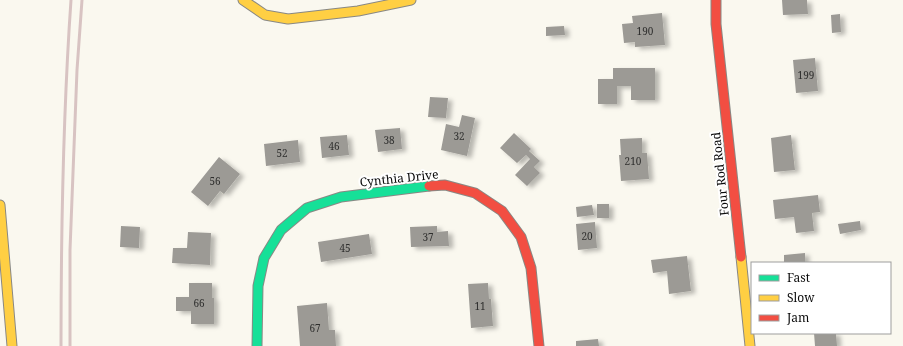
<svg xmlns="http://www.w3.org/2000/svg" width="903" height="346" font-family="'Noto Serif',serif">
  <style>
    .building { fill: #9c9a95; filter: url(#shadow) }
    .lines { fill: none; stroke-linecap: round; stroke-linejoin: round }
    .fast-casing { stroke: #898884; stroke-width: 11 }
    .slow-casing { stroke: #898884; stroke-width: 11 }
    .jam-casing { stroke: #898884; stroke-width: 11 }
    .fast { stroke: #16e098; stroke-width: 9 }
    .slow { stroke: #ffcf43; stroke-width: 9 }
    .jam { stroke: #f24e42; stroke-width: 9 }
    .rail { stroke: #d8c3c2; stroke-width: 3 }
    .labels { text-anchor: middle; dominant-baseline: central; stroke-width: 4; stroke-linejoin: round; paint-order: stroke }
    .number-label { font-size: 10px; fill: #2f2f2e }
    .street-label { font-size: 12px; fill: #0b0b0b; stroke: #fff }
  </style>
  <defs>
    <filter id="shadow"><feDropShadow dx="4.5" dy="2.5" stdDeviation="2" flood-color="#0004"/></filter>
  </defs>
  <rect width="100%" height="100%" fill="#faf8ef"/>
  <!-- building -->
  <path class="building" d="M782 0H807L808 14 783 15Z
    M662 13 665 45 635 47V42L624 43 622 24 633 23 632 16Z
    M840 14 841 32 832 33 831 15Z
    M564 26 565 35 546 36V27Z
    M815 58 818 91 796 93 793 60Z
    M613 68H655V100H631V86H617V104H598V79H613Z
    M430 97 448 98 446 118 428 117Z
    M462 115 475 118 467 156 441 150 446 124 459 127Z
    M400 128 402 149 378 152 375 130Z
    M514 133 531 149 529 151 540 161 534 167 540 173 527 186 515 175 530 159 526 155 517 163 500 148Z
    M347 135 349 155 322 158 320 137Z
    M791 135 795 170 774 172 771 138Z
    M642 138V153H647L649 179 621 181 619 155H621L620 139Z
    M298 140 300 162 266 166 264 144Z
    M219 157 240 174 224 194 220 191 208 206 191 192Z
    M818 195 820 212 812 213 814 231 796 233 794 217 775 219 773 200Z
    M597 204H609V218H597Z
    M592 205 594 215 577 217 576 207Z
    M860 221 861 230 840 234 838 224Z
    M595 222 597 248 578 250 576 224Z
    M121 226 140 227 139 248 120 247Z
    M437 226V232L448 231 449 246 411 247 410 227Z
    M188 232 211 233 210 265 172 263 173 248H187Z
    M369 234 372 254 321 262 318 242Z
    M805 253V263H784V255Z
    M687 256 691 291 669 294 667 271 653 273 651 260Z
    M189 283H212V298H214V324H191V311H176V297H189Z
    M488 283 489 299H491L493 326 471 328 468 284Z
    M327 303 329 330H335L336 346H300L297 306Z
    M814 333H836L837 346H815Z
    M598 339 599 346H576V341Z"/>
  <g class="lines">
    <!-- fast casing -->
    <g class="fast-casing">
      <path id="fast" d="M257 346 258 286 264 258 281 230 307 208 341 197 429 186"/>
    </g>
    <!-- slow casing -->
    <g class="slow-casing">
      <path id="slow" d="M243 0 265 15 288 19 358 11 411 0
        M0 205 12 346
        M741 257 750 346"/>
    </g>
    <!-- jam casing -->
    <g class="jam-casing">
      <path id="jam" d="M716 0V24L741 257
        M429 186 445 185 475 193 502 211 521 237 531 268 539 346"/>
    </g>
    <!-- fast -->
    <use href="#fast" class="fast"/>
    <!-- slow -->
    <use href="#slow" class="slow"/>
    <!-- jam -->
    <use href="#jam" class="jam"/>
    <!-- rail -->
    <path class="rail" d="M61 346C61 231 63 115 71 0
      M70 346V250L77 70 82 0"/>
  </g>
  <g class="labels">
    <!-- number labels -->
    <g class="number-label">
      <text x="645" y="31">190</text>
      <text x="806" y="75">199</text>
      <text x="459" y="136">32</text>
      <text x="389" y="140">38</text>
      <text x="334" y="146">46</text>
      <text x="282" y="153">52</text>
      <text x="633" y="161">210</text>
      <text x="215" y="181">56</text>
      <text x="587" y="236">20</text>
      <text x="428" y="237">37</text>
      <text x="345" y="248">45</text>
      <text x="199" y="303">66</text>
      <text x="480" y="306">11</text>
      <text x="315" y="328">67</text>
    </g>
    <!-- street labels -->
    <g class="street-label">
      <text transform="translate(720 174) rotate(-96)">Four Rod Road</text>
      <text transform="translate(399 178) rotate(-6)">Cynthia Drive</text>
    </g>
  </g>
  <!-- legend -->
  <rect x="751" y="262" width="140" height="72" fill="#ffffff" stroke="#9d9d9d"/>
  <rect x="759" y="275" width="20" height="6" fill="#16e098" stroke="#9d9d9d"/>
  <text x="787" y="282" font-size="12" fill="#0b0b0b">Fast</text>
  <rect x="759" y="295" width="20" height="6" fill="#ffcf43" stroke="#9d9d9d"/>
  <text x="787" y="302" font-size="12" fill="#0b0b0b">Slow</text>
  <rect x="759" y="315" width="20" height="6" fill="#f24e42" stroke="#9d9d9d"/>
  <text x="787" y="322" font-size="12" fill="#0b0b0b">Jam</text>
</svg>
